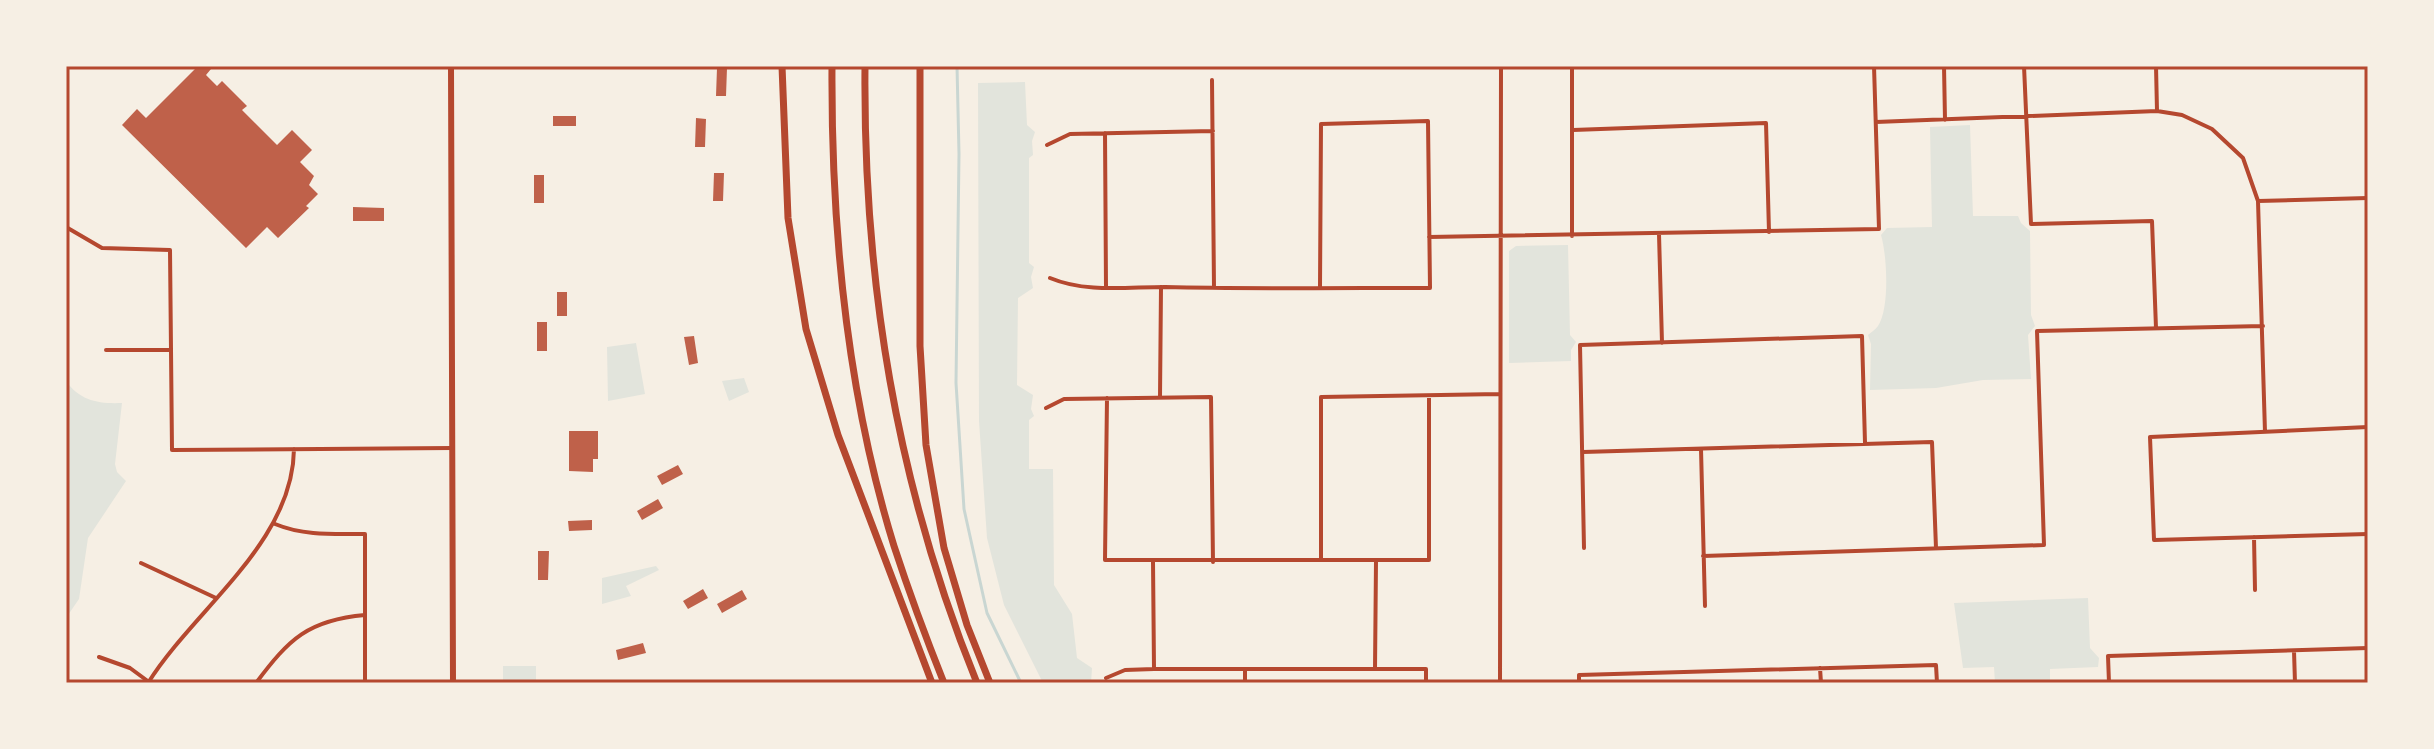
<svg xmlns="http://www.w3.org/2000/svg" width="2434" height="749" font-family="Inter,sans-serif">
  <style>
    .green { fill: #e2e4dc }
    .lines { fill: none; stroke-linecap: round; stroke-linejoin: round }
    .stream { stroke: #c9d6d2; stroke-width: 3 }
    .building { fill: #bf614a }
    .minor { stroke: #b5482f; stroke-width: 4 }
    .secondary { stroke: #b5482f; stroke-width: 6 }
    .motorway { stroke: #b5482f; stroke-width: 7 }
    .neatline { fill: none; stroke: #b5482f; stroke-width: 3 }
  </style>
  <rect width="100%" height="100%" fill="#f6efe4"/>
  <!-- green -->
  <path class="green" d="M1025 82 1027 125 1035 132 1032 141 1033 155 1029 158V263L1034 267 1031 277 1033 288 1018 298 1017 385 1033 395 1031 409 1034 416 1029 420V469H1053L1054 585 1072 614 1077 658 1092 668 1091 683H1043L1004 605 987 538 979 421 978 83Z
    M1970 125 1973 216H2018L2021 223 2030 231 2031 315 2035 326 2028 335 2031 379 1983 380 1936 388 1870 390 1871 344 1868 335C1871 332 1875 330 1878 326 1890 308 1887 255 1881 235L1887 228 1932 227 1930 127Z
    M1568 245 1570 335 1576 342 1571 350V361L1509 363V251L1516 246Z
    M636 343 645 394 608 401 607 347Z
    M744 378 749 392 729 401 722 381Z
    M66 381C80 401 99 404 122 403L115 464 117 472 126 481 88 538 79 599 66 618Z
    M656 566 659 570 626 586 631 596 602 604V578Z
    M2088 598 2090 648 2099 658 2098 667 2050 669V683H1995L1994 667 1963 668 1954 603Z
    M503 666H536V683H503Z"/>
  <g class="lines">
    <!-- stream -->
    <path class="stream" d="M957 66 959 154 956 383 964 509 987 613 1021 683"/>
  </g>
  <!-- building -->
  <path class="building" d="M198 66H207L211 69 206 75 217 86 222 81 247 106 242 110 277 145 292 130 312 150 300 162 314 176 309 185 318 194 306 206 309 208 278 238 267 227 246 248 122 125 137 109 146 118Z
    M717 68H727L726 96H716Z
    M553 116H576V126H553Z
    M696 118 706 119 705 147H695Z
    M714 173H724L723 201H713Z
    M534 175H544V203H534Z
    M353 207 384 208V221H353Z
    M557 292H567V316H557Z
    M537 322H547V351H537Z
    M694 336 698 363 689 365 684 337Z
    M569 431H598V459H593V472L569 471Z
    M678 465 683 474 662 485 657 476Z
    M658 499 663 508 642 520 637 511Z
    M592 520V530L569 531 568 521Z
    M538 551H549L548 580H538Z
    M703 589 708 598 688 609 683 601Z
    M742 590 747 599 722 613 717 604Z
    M643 643 646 653 618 660 616 650Z"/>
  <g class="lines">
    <!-- minor -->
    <path class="minor" d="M1572 66V236
      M1944 66 1945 120
      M2024 66 2031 224 2152 221 2156 328
      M2156 66 2157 111
      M1212 80 1214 288
      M1876 122 2157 111 2182 115 2212 129 2243 158 2258 201 2265 432
      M1573 130 1766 123 1769 232
      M1105 133 1106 287
      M1047 145 1070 134 1213 131
      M2258 201 2368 198
      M66 227 102 248 170 250 172 450 453 448
      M1659 234 1662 343
      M1429 237 1879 229 1874 66
      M1050 278C1086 293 1126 287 1165 287 1253 289 1342 288 1430 288L1428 121 1321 124 1320 288
      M106 350H171
      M1160 397 1161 287
      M1107 398 1105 560H1429V396
      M1046 408 1064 399 1211 397 1213 562
      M2368 427 2150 437 2154 540 2368 534
      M1701 449 1705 606
      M1583 452 1932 442 1936 548
      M275 524C304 536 333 534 365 534V683
      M2254 537 2255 590
      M1584 548 1580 345 1862 336 1865 443
      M1703 556 2044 545 2037 331 2263 326
      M1321 560V397L1500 394
      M1153 561 1154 669
      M141 563 216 598
      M2294 651 2295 683
      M99 657 130 668 149 682
      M1820 668 1821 683
      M1245 669V683
      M1375 669 1376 561
      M1106 678 1125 670 1154 669H1426V683
      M148 683C195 608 293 543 294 449
      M256 683C289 639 308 620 365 615
      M1500 683 1501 66
      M1579 683V675L1936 665 1937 683
      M2109 683 2108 656 2368 648"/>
    <!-- secondary -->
    <path class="secondary" d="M451 66 453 683"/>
    <!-- motorway -->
    <path class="motorway" d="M782 66 788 218 806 329 838 435 932 683
      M832 66C831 227 846 391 894 546 909 592 926 638 944 683
      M865 66C863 280 896 484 977 683
      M920 66V346L926 445 944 548 967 625 990 683"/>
  </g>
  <!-- border -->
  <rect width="2434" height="749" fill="none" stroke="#f6efe4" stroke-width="136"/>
  <rect x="68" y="68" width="2298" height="613" class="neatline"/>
</svg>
